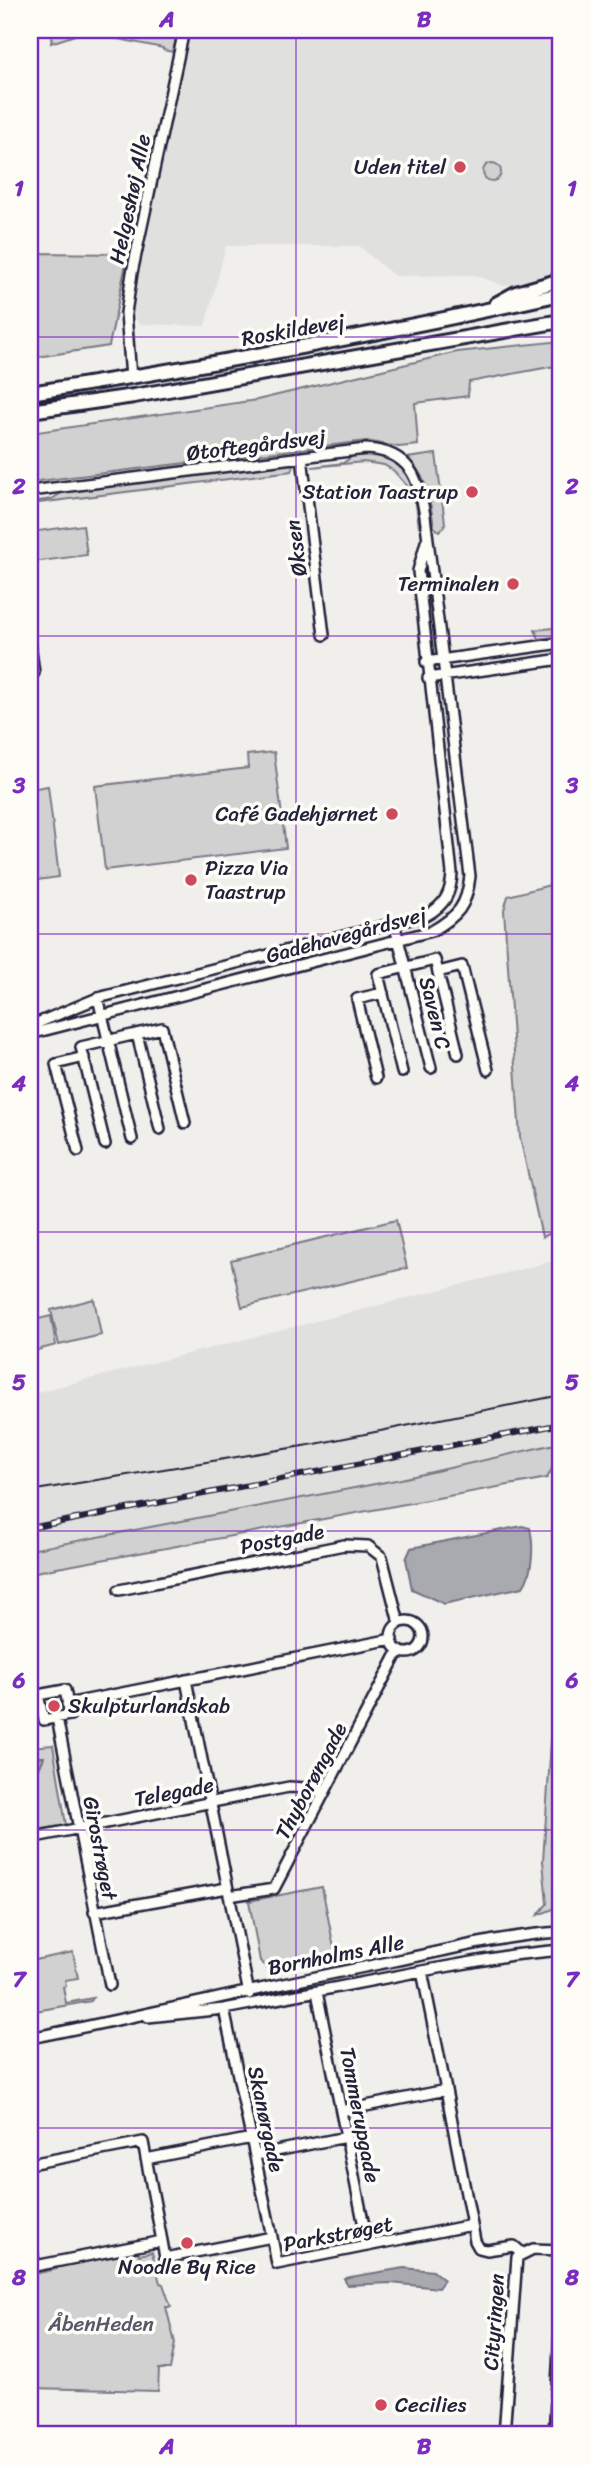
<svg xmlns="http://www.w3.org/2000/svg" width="591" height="2465" font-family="Sriracha,sans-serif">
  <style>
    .built { fill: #e0e0df }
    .green { fill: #d2d1d1; stroke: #7a7a86; stroke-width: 2 }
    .water { fill: #a9a9b0; stroke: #737381; stroke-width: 2 }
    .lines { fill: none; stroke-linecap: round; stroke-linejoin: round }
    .minor-casing { stroke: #22223b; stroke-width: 14 }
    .tertiary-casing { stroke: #22223b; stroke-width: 16 }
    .secondary-casing { stroke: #22223b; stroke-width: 18 }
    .minor { stroke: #fdfcf7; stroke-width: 9 }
    .tertiary { stroke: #fdfcf7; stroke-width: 10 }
    .secondary { stroke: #fdfcf7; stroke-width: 12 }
    .tram { stroke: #22223b; stroke-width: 2 }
    .rail-casing { stroke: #22223b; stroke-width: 6 }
    .rail { stroke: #fdfcf7; stroke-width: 3.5; stroke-dasharray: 10; stroke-linecap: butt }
    .grid { fill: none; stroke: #7b2cbf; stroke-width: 2; stroke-opacity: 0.55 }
    .poi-dot { fill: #d1495b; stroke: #fdfcf7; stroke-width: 2.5 }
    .labels { text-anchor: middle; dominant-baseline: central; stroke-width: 7; stroke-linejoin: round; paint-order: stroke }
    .poi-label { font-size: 21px; fill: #22223b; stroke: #fdfcf7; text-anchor: end }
    .street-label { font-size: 21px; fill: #22223b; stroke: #fdfcf7 }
    .park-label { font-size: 21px; fill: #575768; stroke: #fdfcf7 }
    .neatline { fill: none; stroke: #7b2cbf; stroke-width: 2.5 }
    .grid-label { font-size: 23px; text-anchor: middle; font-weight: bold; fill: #7b2cbf }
  </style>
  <rect width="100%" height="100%" fill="#f0efec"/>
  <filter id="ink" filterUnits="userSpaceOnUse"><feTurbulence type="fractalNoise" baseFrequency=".0143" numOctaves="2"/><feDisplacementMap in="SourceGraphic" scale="14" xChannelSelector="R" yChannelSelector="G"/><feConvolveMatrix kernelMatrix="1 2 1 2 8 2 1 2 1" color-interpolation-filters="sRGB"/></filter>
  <g filter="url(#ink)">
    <!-- built -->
    <path class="built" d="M191 30H561V270L504 286 475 275 394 276 359 246H226L205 326 139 324 132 310Z
      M561 1259V1443L401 1479 30 1550V1394Z"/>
    <!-- green -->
    <path class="green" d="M53 30H178L173 52 163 50V48L84 32 51 43Z
      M483 172a9 9 0 1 1 18 0a9 9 0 1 1-18 0Z
      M30 253 128 254 109 346 30 358Z
      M561 341V379L555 366 469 382 468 396 415 403 418 445 399 447 366 441 30 482V433L257 400 457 352Z
      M436 454 445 523 444 527 439 531 434 527C430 501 428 476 407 458Z
      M364 455C408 456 420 488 419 527L416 504 410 496 407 486 394 471 384 465 364 462 312 467 343 463 353 456Z
      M290 464 294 466 292 471 30 504V502L52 499 63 492Z
      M83 525 87 555 34 562 30 532Z
      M561 627V636L539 639 535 630Z
      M274 752 286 848 105 870 95 786 248 768 247 755Z
      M48 786 59 877 30 881V789Z
      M561 882V1229L542 1237 520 1137 504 910 508 896Z
      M396 1220 407 1268 242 1307 231 1260Z
      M94 1299 101 1335 59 1345 51 1310Z
      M51 1316 56 1345 30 1352V1321Z
      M555 1444 559 1456 547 1478 30 1573V1550L401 1479Z
      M561 1592V1906L538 1915 547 1904 543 1861Z
      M53 1745 66 1825 30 1831V1747Z
      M322 1887 336 1958 269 1970 260 1961 249 1901Z
      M73 1952 78 1978 65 1980 66 1986 63 1987 66 2003 93 1998 91 2001 30 2012V1961Z
      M138 2250 139 2255 152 2252 160 2283 163 2284 171 2307H166L175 2343 170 2369H159L158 2391 30 2388V2275L57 2269V2265Z"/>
    <!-- water -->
    <path class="water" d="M561 915V1028L556 924Z
      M522 1526 530 1528C534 1545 533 1573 523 1587L444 1604 412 1589 406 1559 411 1548Z
      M30 1757H44L30 1791Z
      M404 2268 433 2271 444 2280 438 2288 391 2283 347 2285 344 2278Z"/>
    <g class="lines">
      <!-- minor casing -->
      <g class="minor-casing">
        <path id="minor" d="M131 378 126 313 132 273 184 30
          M302 457 324 635
          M30 491 366 449C410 451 419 479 425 516L470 876C467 906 458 916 432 931L30 1034
          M30 643 34 673
          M426 662 561 643
          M428 678 561 659
          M394 923 431 1068
          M438 972 462 966 488 1070
          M98 998 132 1139
          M30 1026 98 998 427 915C445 905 451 893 452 873L418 571 426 542
          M137 1034 160 1129
          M402 1072 378 974 435 960 458 1054
          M376 1078 357 999 383 993
          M105 1144 81 1047 162 1028 185 1123
          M78 1151 56 1064 84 1057
          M119 1590 344 1545 368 1546 382 1557 399 1623
          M391 1637a16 16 0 1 1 32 0a16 16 0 1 1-32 0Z
          M186 1680 249 1994
          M65 1690 70 1715 44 1720 38 1695Z
          M67 1704 392 1639
          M57 1718 110 1985
          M30 1838 289 1787 306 1788 324 1793
          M229 1896 274 1889 399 1650
          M94 1912 227 1888
          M317 1992 368 2246
          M224 2009 272 2237
          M148 2017 224 2009 422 1971 512 1955 561 1950
          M30 2038C151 2014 272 1985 394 1961 449 1950 505 1935 561 1932
          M446 2090 472 2225
          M341 2111 446 2090 422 1971
          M256 2155 346 2137
          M146 2159 252 2138
          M30 2164 143 2142 162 2241
          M30 2243 35 2266 162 2241 165 2258 272 2237 277 2264 472 2225 475 2241 479 2248 487 2250 514 2246 522 2253
          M504 2435 517 2257 533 2249 561 2250"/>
      </g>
      <!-- tertiary casing -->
      <g class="tertiary-casing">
        <path id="tertiary" d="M555 2435 561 2333"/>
      </g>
      <!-- secondary casing -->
      <g class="secondary-casing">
        <path id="secondary" d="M496 304 516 293 561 280
          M30 393C208 366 385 333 561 294
          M30 411 134 396 561 321"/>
      </g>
      <!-- minor -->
      <use href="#minor" class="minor"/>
      <!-- tertiary -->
      <use href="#tertiary" class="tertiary"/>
      <!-- secondary -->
      <use href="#secondary" class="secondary"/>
      <!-- tram -->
      <path class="tram" d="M30 1491 315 1444 561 1395"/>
      <!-- rail casing -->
      <g class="rail-casing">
        <path id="rail" d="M30 1528 561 1424"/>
      </g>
      <!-- rail -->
      <use href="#rail" class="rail"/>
    </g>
  </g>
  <!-- grid -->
  <path class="grid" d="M296 30V2435M30 337H561M30 636H561M30 934H561M30 1232H561M30 1531H561M30 1830H561M30 2128H561"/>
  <!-- markers -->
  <g class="poi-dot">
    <circle cx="460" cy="167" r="7"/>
    <circle cx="472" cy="492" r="7"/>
    <circle cx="513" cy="584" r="7"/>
    <circle cx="392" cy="814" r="7"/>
    <circle cx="191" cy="880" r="7"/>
    <circle cx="54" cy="1706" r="7"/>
    <circle cx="187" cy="2243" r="7"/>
    <circle cx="381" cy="2405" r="7"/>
  </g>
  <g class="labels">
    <!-- poi labels -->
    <g class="poi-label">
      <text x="446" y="167">Uden titel</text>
      <text x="458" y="492">Station Taastrup</text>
      <text x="499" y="584">Terminalen</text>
      <text x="378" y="814">Café Gadehjørnet</text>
      <text x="205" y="868" text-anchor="start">Pizza Via<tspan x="205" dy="24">Taastrup</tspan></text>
      <text x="68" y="1706" text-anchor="start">Skulpturlandskab</text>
      <text x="187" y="2267" text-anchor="middle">Noodle By Rice</text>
      <text x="395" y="2405" text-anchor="start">Cecilies</text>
    </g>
    <!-- street labels -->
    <g class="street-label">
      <text transform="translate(130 199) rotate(-78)">Helgeshøj Alle</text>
      <text transform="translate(293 330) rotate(-10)">Roskildevej</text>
      <text transform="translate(256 445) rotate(-7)">Øtoftegårdsvej</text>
      <text transform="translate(296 548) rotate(-97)">Øksen</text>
      <text transform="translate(346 935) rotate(-15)">Gadehavegårdsvej</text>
      <text transform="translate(435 1013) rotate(76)">Saven C</text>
      <text transform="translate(282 1539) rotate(-11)">Postgade</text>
      <text transform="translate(311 1781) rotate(-62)">Thyborøngade</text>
      <text transform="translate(174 1792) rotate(-11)">Telegade</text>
      <text transform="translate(100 1848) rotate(79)">Girostrøget</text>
      <text transform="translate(336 1955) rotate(-11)">Bornholms Alle</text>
      <text transform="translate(360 2115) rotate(79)">Tommerupgade</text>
      <text transform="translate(266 2119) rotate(78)">Skanørgade</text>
      <text transform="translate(338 2234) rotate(-11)">Parkstrøget</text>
      <text transform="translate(494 2322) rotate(-86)">Cityringen</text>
    </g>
    <!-- park labels -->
    <g class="park-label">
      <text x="101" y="2324">ÅbenHeden</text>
    </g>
  </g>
  <!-- margin -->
  <rect width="591" height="2465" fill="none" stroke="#fdfcf7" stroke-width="77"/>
  <rect x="38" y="38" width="514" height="2388" class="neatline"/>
  <g class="grid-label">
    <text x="167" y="27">A</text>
    <text x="424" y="27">B</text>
    <text x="19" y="196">1</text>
    <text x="572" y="196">1</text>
    <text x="19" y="494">2</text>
    <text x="572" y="494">2</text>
    <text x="19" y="793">3</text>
    <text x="572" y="793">3</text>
    <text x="19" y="1091">4</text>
    <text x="572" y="1091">4</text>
    <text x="19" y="1390">5</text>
    <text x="572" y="1390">5</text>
    <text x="19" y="1688">6</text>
    <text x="572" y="1688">6</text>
    <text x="19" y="1987">7</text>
    <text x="572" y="1987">7</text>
    <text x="19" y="2285">8</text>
    <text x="572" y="2285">8</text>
    <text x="167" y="2454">A</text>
    <text x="424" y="2454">B</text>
  </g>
</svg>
